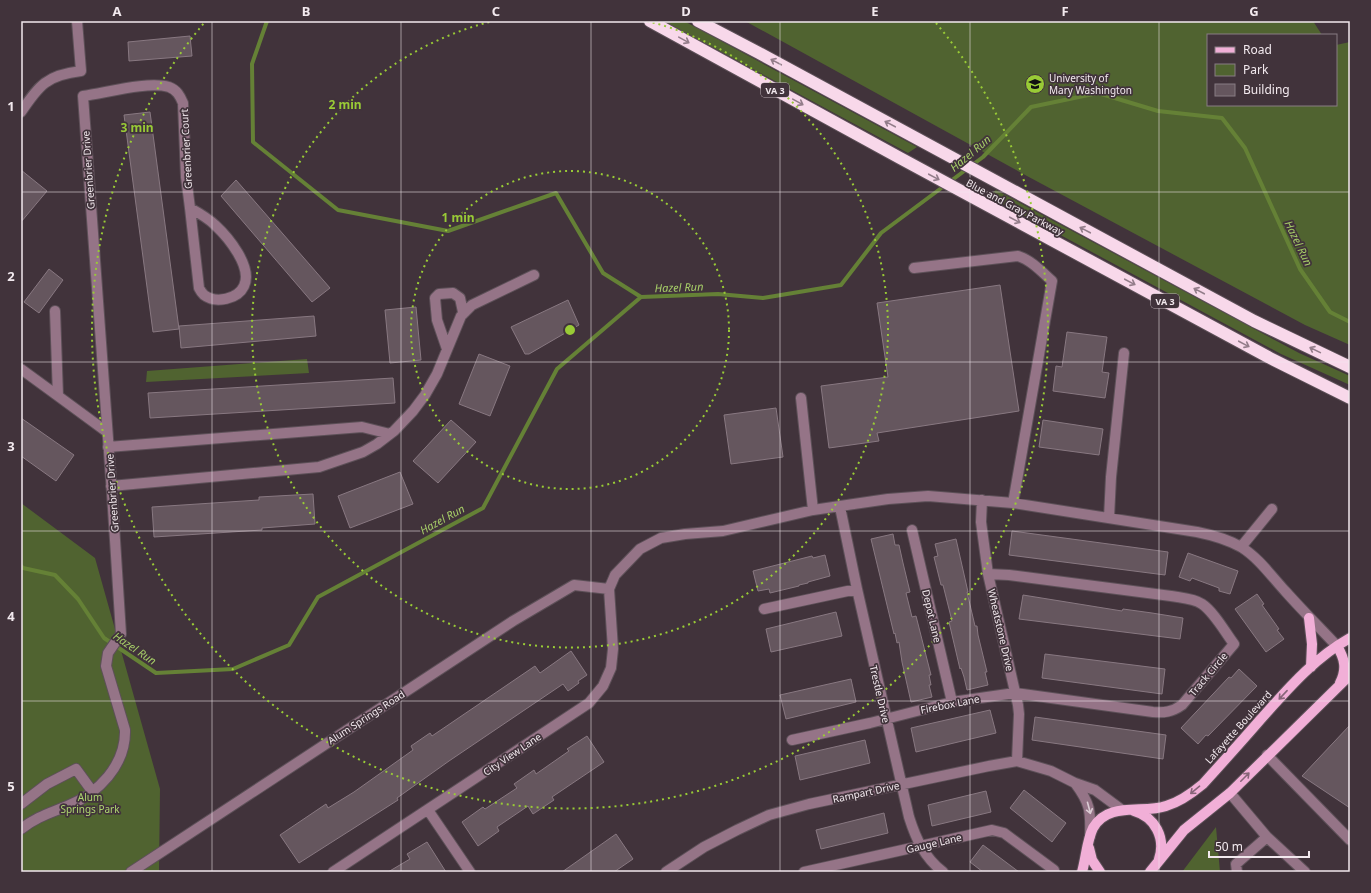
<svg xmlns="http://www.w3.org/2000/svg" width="1371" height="893" font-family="'Noto Sans',sans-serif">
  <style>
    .green { fill: #506330 }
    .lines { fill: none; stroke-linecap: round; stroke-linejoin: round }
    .stream { stroke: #658136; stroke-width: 4 }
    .building { fill: #65565e; stroke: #887881 }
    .minor-casing { stroke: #5d5058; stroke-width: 12 }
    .major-casing { stroke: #5d5058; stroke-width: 12 }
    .highway-casing { stroke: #5d5058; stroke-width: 14 }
    .minor { stroke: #957487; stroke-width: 10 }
    .major { stroke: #f1afd7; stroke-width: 10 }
    .highway { stroke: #f8d8ea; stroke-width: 12 }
    .oneway { stroke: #937d8a }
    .oneway2 { stroke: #876579 }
    .oneway3 { stroke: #dbccd4 }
    .grid { fill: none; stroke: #f2e9ee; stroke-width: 1; stroke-opacity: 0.55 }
    .ring { fill: none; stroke: #99cb36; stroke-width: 2; stroke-dasharray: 2 4 }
    .labels { text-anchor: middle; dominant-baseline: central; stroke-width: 3.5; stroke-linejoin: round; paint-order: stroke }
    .shield { fill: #41333b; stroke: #bdb2b8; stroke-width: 1 }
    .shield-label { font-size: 9px; font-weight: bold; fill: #f2e9ee }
    .poi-label { font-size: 10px; fill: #f2e9ee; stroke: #41333b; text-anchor: start }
    .street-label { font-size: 10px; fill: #f2e9ee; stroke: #41333b }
    .park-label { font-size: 10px; fill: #aed670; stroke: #41333b }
    .water-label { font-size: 11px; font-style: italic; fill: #a7cf68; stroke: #41333b }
    .centre { fill: #99cb36; stroke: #41333b; stroke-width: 2 }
    .ring-label { font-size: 12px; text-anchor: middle; font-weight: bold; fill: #99cb36; stroke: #41333b; stroke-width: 3.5; stroke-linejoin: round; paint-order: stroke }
    .neatline { fill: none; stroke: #f2e9ee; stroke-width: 1.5 }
    .grid-label { font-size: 13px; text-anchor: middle; font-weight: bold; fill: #f2e9ee }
  </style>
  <rect width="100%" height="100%" fill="#41333b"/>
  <!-- green -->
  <path class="green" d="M664 21H684L917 147 908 153Z
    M745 21H1313L1322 35H1208V105H1336V45L1350 42V345L1305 325 1027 176Z
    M996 190 1299 353 1350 376V385L1281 354 988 196Z
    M307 359 309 373 146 382 147 371Z
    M21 503 95 558 160 789 159 872H21Z
    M1216 827 1220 872H1182Z"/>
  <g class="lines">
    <!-- stream -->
    <path class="stream" d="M267 21 252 64 253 142 338 210 448 231 556 193 603 273 641 297
      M21 566 23 568 55 575 78 599 104 638 156 673 233 669 289 645 318 597 483 508 557 369 641 297 718 294 763 298 841 285 881 233 983 157 1031 107 1098 93 1158 111 1222 118 1245 148 1300 269 1330 312 1350 322"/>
  </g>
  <!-- building -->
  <path class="building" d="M190 36 192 56 129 61 128 42Z
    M150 112 179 329 153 332 124 115Z
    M21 170 47 191 21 222Z
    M236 180 330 288 312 302 221 196Z
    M49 269 63 280 39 313 24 302Z
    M1000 285 1019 411 877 433 879 441 829 448 821 386 888 377 877 303Z
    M568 300 579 325 529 354H525L511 327Z
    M416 307 421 360 390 363 385 310Z
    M314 316 316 336 181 348 179 326Z
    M1067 332 1107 337 1102 372 1109 373 1105 398 1053 391 1056 366 1062 367Z
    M479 354 510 366 490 416 459 404Z
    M393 378 395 403 150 418 148 393Z
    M776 408 783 457 731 464 724 415Z
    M21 418 74 455 56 481 21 456Z
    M451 420 476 442 438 483 413 461Z
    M1043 420 1103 429 1099 455 1039 447Z
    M400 472 413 504 350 528 338 496Z
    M313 494 315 524 262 528V530L154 537 152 507 259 500V497Z
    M1012 531 1168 552 1165 575 1009 555Z
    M893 534 895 545H899L903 563 910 592 906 593 912 617 916 616 931 675H929L931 685H929L932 697 911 702 902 662 899 642 897 643 895 633 894 634 871 539Z
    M956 539 968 592H967L975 626H977L978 635 987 672H985L988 685 967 690 964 677 961 668 960 669 949 622 952 621 943 585H941L934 557 938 556 935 544Z
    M1188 553 1238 571 1230 594 1219 591V588L1192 578 1190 581 1179 577Z
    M825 555 830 576 808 582V583L799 585V586L770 593 769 589 758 591 753 571 812 556 813 558Z
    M1257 594 1264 604 1262 605 1279 629 1277 630 1284 639 1266 652 1235 609Z
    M1023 595 1122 611 1123 609 1152 613 1183 618 1180 639 1019 619Z
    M836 612 842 636 771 652 766 629Z
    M571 651 587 675 578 681 579 683 568 691 563 684 449 761 397 798 398 800 299 863 280 835 326 804 328 808 354 792 413 750 411 746 430 733 432 736 535 666 540 673Z
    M1045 654 1165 669 1162 694 1042 678Z
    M1239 669 1257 686 1208 736 1206 735 1198 744 1181 728 1229 677 1231 678Z
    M851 679 856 702 786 719 780 695Z
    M990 710 996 733 916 752 911 728Z
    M1035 717 1166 735 1163 759 1032 740Z
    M1350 725V808L1302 776Z
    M587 736 604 762 552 797 554 800 533 814 528 806 497 827 499 831 478 846 462 822 483 807 485 809 517 788 514 784 534 770 536 774 569 751 567 749Z
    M865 740 870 763 800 780 795 756Z
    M1024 790 1066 823 1052 842 1010 808Z
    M986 791 991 812 932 826 928 805Z
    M884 813 888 833 821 849 816 830Z
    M616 834 633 859 614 872H562Z
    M427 842 446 872H388L410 859 407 854Z
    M983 845 1019 872H983L970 862Z"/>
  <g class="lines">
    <!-- minor casing -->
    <g class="minor-casing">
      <path id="minor" d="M21 112C39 85 47 75 81 71L77 21
        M190 208C199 213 208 218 215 225 228 237 253 267 244 286 238 299 216 304 204 295 202 293 200 290 199 288Z
        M914 268 1018 256C1031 260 1042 272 1052 281L1013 503
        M55 311 58 396 107 432
        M447 349 437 320 435 298 439 294 453 293 460 298 463 312
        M21 369 58 396
        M801 398 813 510
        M108 447 362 427 390 434
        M111 486 319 467 363 452 377 444 394 431 413 411 425 395 437 374 461 316 472 305 534 275
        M982 500 981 522 988 574 1018 705 1019 714 1017 761
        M840 507 857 589 909 817C916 839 924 857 943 872
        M1109 518 1111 477 1124 353
        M912 530 952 702
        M1241 547 1272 509
        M764 609 857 589
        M792 740 870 723 952 702 1015 693 1153 712C1164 713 1172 712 1182 705L1234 644C1225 632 1214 612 1202 604 1193 598 1181 598 1171 596L1009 575 988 574
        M1267 755 1350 840
        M1075 783C1090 803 1091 811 1090 836
        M1230 793 1267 837 1236 864 1237 872
        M21 804 47 784 76 769 92 791
        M428 810 470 872
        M21 829C36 817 50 813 67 806 98 794 126 765 125 730L106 666 108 653 121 634 112 493 83 96C106 93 147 81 169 87 177 90 180 96 183 103L186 177 190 208
        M1267 837 1305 872
        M131 872 513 621 574 585 609 589
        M333 872 589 703 603 686 611 668 613 649 609 589 615 575 640 549 661 538 685 534 723 531 813 510 888 499 928 496 1013 503 1197 532C1212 535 1227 539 1241 547 1259 558 1272 577 1286 592 1303 611 1320 628 1337 646
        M666 872 704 847 737 830 769 815 809 804 989 766 1017 761 1051 771 1075 783 1095 790 1122 810
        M804 872 992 830 1004 833 1054 870"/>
    </g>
    <!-- major casing -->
    <g class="major-casing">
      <path id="major" d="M1309 618 1312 644 1311 667
        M1337 646C1345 659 1347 669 1340 683
        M1134 811C1155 817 1166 838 1159 859
        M1089 848 1092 860 1100 872
        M1082 872C1086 858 1087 840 1093 828 1108 801 1143 814 1166 806 1180 802 1191 794 1203 784 1222 763 1241 742 1260 720 1287 690 1314 658 1350 638
        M1150 872 1184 830 1230 793 1350 675"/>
    </g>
    <!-- highway casing -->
    <g class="highway-casing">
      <path id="highway" d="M650 21 900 158 1270 358 1350 398
        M698 21 759 53 1254 321 1350 367"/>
    </g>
    <!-- minor -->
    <use href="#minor" class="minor"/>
    <!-- major -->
    <use href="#major" class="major"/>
    <!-- highway -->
    <use href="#highway" class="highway"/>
  </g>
  <!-- one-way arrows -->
  <defs><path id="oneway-shaft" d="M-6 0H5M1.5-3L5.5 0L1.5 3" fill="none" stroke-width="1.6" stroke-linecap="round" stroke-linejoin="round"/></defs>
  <g class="oneway">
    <use href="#oneway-shaft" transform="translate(684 40) rotate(29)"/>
    <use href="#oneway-shaft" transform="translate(776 62) rotate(-152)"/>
    <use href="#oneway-shaft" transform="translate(798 102) rotate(29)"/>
    <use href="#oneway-shaft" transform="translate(890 124) rotate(-152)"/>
    <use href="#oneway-shaft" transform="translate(934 177) rotate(28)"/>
    <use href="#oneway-shaft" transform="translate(1015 220) rotate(28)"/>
    <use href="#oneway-shaft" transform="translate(1085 230) rotate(-152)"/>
    <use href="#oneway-shaft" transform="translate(1130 282) rotate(28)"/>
    <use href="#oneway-shaft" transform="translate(1199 291) rotate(-152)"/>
    <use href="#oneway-shaft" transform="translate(1244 344) rotate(28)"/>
    <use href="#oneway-shaft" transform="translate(1315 350) rotate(-154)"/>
  </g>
  <g class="oneway2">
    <use href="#oneway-shaft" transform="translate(1283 695) rotate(133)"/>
    <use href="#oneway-shaft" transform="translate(1245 777) rotate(-45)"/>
    <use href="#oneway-shaft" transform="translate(1195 790) rotate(140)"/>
  </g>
  <use class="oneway3" href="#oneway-shaft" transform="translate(1089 808) rotate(75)"/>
  <!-- grid -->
  <path class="grid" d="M212 21V872M401 21V872M591 21V872M780 21V872M970 21V872M1159 21V872M21 192H1350M21 362H1350M21 531H1350M21 701H1350"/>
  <!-- distance rings -->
  <g class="ring">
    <circle cx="570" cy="330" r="159"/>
    <path d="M647 21A318 318 0 1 1 493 21"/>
    <path d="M936 23A478 478 0 1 1 204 23"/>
  </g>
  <!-- icons -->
  <defs>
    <g id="university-disc" transform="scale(1)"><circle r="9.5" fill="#99cb36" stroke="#41333b"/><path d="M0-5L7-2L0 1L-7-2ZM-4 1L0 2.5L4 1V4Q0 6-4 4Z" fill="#111"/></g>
  </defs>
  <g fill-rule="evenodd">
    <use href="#university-disc" x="1035" y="84"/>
  </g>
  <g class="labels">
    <!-- shield labels -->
    <g class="shield">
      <rect x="761" y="83" width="28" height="14" rx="3"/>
      <rect x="1151" y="294" width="28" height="14" rx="3"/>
    </g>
    <g class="shield-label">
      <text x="775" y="90">VA 3</text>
      <text x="1165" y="301">VA 3</text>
    </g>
    <!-- poi labels -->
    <g class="poi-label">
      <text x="1049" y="78">University of<tspan x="1049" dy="12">Mary Washington</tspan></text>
    </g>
    <!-- street labels -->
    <g class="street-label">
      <text transform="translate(186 149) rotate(-93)">Greenbrier Court</text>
      <text transform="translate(88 170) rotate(-94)">Greenbrier Drive</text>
      <text transform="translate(1015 207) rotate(28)">Blue and Gray Parkway</text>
      <text transform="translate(112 493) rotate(-94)">Greenbrier Drive</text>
      <text transform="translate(932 616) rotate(77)">Depot Lane</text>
      <text transform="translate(1001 630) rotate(77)">Wheatstone Drive</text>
      <text transform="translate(1208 674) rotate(-50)">Track Circle</text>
      <text transform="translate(880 694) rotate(77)">Trestle Drive</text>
      <text transform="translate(950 704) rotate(-11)">Firebox Lane</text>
      <text transform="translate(366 717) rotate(-33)">Alum Springs Road</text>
      <text transform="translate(1238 727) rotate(-48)">Lafayette Boulevard</text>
      <text transform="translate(512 754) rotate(-34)">City View Lane</text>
      <text transform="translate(866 792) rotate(-12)">Rampart Drive</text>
      <text transform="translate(934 843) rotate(-13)">Gauge Lane</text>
    </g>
    <!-- park labels -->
    <g class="park-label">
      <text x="90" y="797">Alum<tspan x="90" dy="12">Springs Park</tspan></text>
    </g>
    <!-- water labels -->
    <g class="water-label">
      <text transform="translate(970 153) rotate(-40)">Hazel Run</text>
      <text transform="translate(1299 243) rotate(64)">Hazel Run</text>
      <text transform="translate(679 287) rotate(-2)">Hazel Run</text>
      <text transform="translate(442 519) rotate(-29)">Hazel Run</text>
      <text transform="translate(135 648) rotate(34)">Hazel Run</text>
    </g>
  </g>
  <circle cx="570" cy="330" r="6" class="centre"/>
  <g class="ring-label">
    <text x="345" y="109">2 min</text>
    <text x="137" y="132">3 min</text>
    <text x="458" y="222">1 min</text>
  </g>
  <!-- border -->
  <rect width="1371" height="893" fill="none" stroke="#41333b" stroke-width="44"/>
  <!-- legend -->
  <rect x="1207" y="34" width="130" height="72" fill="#41333b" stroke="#887c83"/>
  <rect x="1215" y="47" width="20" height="6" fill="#f1afd7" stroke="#887c83"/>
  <text x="1243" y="54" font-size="12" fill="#f2e9ee">Road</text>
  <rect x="1215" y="64" width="20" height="12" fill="#506330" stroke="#887c83"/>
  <text x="1243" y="74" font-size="12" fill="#f2e9ee">Park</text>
  <rect x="1215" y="84" width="20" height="12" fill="#65565e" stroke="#887c83"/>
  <text x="1243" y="94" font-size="12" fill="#f2e9ee">Building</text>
  <!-- scale -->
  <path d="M1209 851v6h100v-6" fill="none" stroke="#f2e9ee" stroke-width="2"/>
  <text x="1215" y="851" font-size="12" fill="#f2e9ee" stroke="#41333b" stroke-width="3" paint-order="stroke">50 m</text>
  <rect x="22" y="22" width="1327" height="849" class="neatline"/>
  <g class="grid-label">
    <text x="117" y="16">A</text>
    <text x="306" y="16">B</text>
    <text x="496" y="16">C</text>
    <text x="686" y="16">D</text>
    <text x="875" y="16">E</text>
    <text x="1065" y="16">F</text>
    <text x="1254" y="16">G</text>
    <text x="11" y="111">1</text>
    <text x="11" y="281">2</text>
    <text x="11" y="451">3</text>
    <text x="11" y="621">4</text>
    <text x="11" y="791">5</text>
  </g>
</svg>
